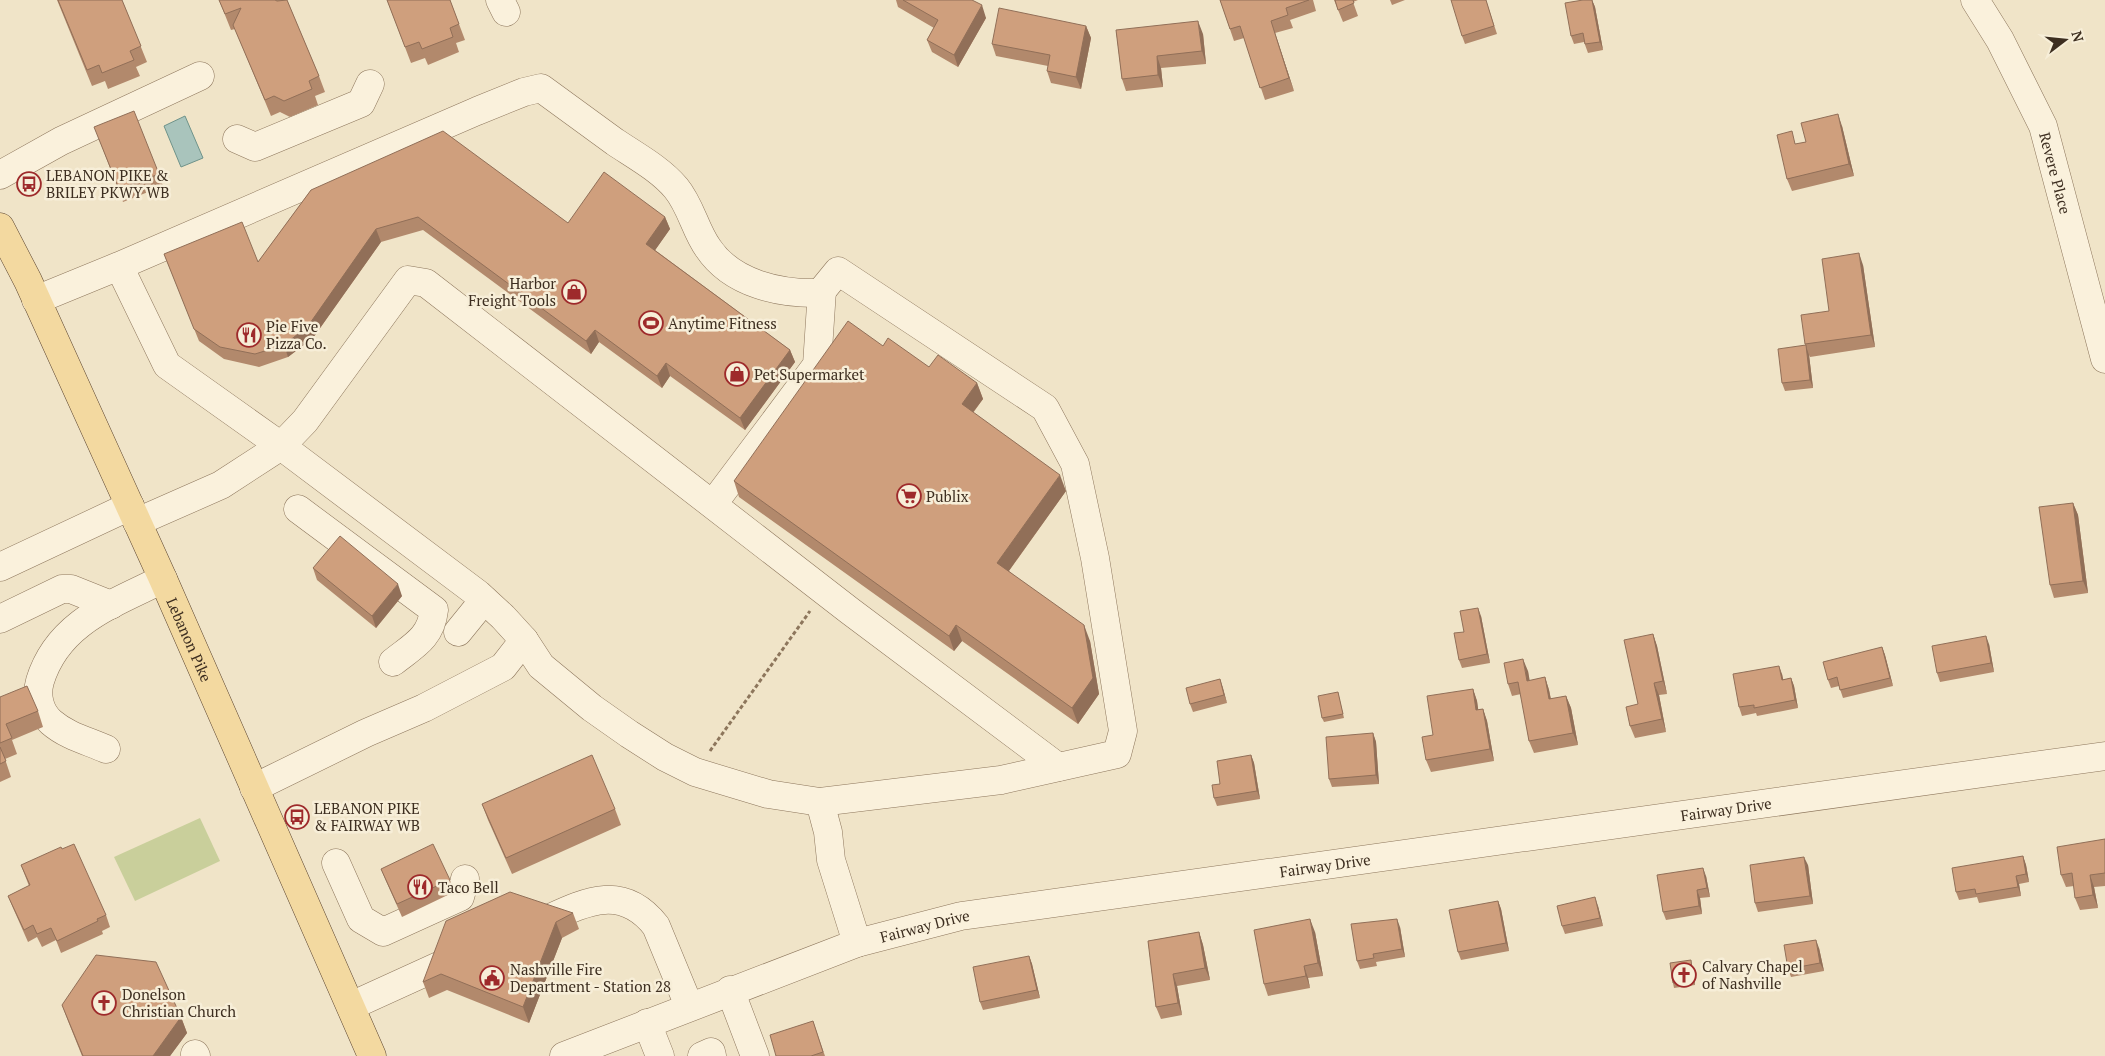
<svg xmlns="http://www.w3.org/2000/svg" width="2105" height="1056" font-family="'PT Serif',serif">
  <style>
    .green { fill: #c9cf9b }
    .water { fill: #a9c4bc; stroke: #6f938a }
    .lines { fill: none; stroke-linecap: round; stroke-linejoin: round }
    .minor-casing { stroke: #8d765c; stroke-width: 29 }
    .major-casing { stroke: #5b4430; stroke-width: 29 }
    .path { stroke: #8d765c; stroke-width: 3; stroke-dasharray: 4 2.5; stroke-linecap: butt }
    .minor { stroke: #faf1dc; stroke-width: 28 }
    .major { stroke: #f3d9a0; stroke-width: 28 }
    .wall { fill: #b2896c }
    .shaded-wall { fill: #916f58 }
    .building { fill: #cf9f7d; stroke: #916f58 }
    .labels { text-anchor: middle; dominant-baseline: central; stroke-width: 5; stroke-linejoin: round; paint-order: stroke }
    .street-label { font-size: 15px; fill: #3d2e20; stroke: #f7eed8 }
    .poi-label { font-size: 15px; fill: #3d2e20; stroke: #f7eed8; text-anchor: start }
  </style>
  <rect width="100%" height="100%" fill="#f0e4c8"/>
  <!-- green -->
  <path class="green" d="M200 818 220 861 135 901 114 857Z"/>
  <!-- water -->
  <path class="water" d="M185 116 203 158 181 167 164 126Z"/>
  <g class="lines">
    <!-- minor casing -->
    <g class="minor-casing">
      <g id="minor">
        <path d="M500 0 506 12"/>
        <path id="s1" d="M1975 0 2000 40 2043 126 2105 359"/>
        <path d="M237 139 255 147 361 103 370 84"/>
        <path d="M0 175 61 141 200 76"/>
        <path d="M36 300 119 266 167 365 281 446 478 594 503 617 524 640 541 666 592 708 629 734 665 757 695 772 768 794 820 802 1001 780 1117 754 1123 731 1095 558 1075 464 1045 408 838 271 820 293C780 294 732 284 708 248 695 230 691 206 676 188 660 169 636 156 615 142 590 124 566 106 541 88L524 92 477 111 119 266"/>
        <path d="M713 504 817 365 822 290"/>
        <path d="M298 509 434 610C431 638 413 646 393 662"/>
        <path d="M137 522 221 485 281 446 305 421 408 280 426 283 850 611 1058 767"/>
        <path d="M0 567 130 506"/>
        <path d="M0 619 62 589H71L111 605"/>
        <path d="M458 632 484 600"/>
        <path d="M106 749C88 741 67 736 51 722 39 711 36 695 40 681 58 622 113 604 163 579"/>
        <path d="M254 788 366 733 424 708 503 667 524 640"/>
        <path d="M820 802 828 832 831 860 857 943"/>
        <path d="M336 863 361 919 383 932 460 897 465 879"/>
        <path d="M548 919C587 901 623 884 656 926L689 1006"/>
        <path d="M730 990 755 1056"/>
        <path d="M351 1006 441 965"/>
        <path d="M647 1023 660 1056"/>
        <path d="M195 1054 196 1056"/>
        <path id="s2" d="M564 1056 857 943 961 916 2105 756"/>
        <path d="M702 1056 711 1052 712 1056"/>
      </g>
    </g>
    <!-- major casing -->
    <g class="major-casing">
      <g id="major">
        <path id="s3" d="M0 227 28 281 163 579 372 1056"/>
      </g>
    </g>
    <!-- path -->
    <path class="path" d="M710 751 810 611"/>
    <!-- minor -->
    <use href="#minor" class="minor"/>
    <!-- major -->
    <use href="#major" class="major"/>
  </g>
  <!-- wall -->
  <path class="wall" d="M57 0H122L147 62 136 67 140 76 108 89 105 81 92 86Z
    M219 0H287L319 76 325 92 315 96 318 105 290 117 280 112 271 116 235 29 231 30Z
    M387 0H450L465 40 456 43 459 52 428 65 425 58 411 63Z
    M896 0H972L986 18 958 67 932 52 927 40 934 28 898 7Z
    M1220 0H1313L1316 11 1290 20 1293 28 1275 33 1294 91 1265 100 1244 38 1234 41Z
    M1334 0H1358L1353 2 1358 16 1343 22Z
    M1390 0H1405L1392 5Z
    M1486 0 1497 34 1465 44 1462 36Z
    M1592 0 1595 7 1603 50 1588 53 1584 42 1574 44 1571 36Z
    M1086 26 1091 38 1081 89 1051 83 1047 71 1048 66 996 56 992 44Z
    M1116 30 1203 34 1206 64 1161 68 1163 87 1126 91 1122 79Z
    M1842 126 1854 176 1792 191 1787 179 1797 144 1806 142Z
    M99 139 159 174 163 186 123 202Z
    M311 190 568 223 665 217 670 229 655 250 790 350 795 362 745 430 670 376 662 388 599 342 591 354 423 230 381 242 313 338 288 357 259 367 224 359 199 341 164 254 258 262Z
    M1863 265 1875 347 1810 357 1809 355 1813 388 1785 391 1782 383 1805 345V344Z
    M883 346 929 367 977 383 983 399 973 413 1066 491 1009 571 1090 641 1099 694 1078 724 962 641 954 651 739 497 734 481Z
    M2073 503 2078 515 2088 593 2054 598 2050 585Z
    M313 568 402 596 376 628 317 580Z
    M1481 616 1490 663 1462 668 1459 660 1464 632Z
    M1653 634 1657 646 1667 694 1659 695 1666 732 1635 738 1630 726 1638 704Z
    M1989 644 1994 672 1940 682 1937 673Z
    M1882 647 1885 655 1893 686 1843 698 1839 686 1831 688 1828 680Z
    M1528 671 1529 681 1545 677 1549 690 1551 699 1566 696 1571 708 1578 745 1534 753 1529 741 1521 694 1512 696 1508 684Z
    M1782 674 1783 680 1791 678 1794 686 1798 708 1757 716 1756 713 1742 716 1739 707Z
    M1220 679 1227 703 1193 712 1190 704Z
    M1473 689 1477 701 1478 710 1483 709 1487 721 1494 761 1431 772 1426 760 1433 735Z
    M1338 692 1344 718 1324 722 1322 718Z
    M0 697 38 711 43 727 12 740 17 754 5 759 11 777 0 782Z
    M1373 733 1376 742 1379 784 1332 787 1329 779Z
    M1251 755 1254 763 1260 799 1217 806 1214 798 1220 784Z
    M482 804 615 809 621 825 512 874 488 820Z
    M2105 839V886L2094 887 2098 908 2080 910 2075 898 2074 886 2066 887 2061 875Z
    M62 849 106 915 110 927 102 931 103 934 61 953 56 940 42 947 37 937 28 942 13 908 8 896 29 886 21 865Z
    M2023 856 2026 865 2029 882 2019 884 2021 896 1979 903 1977 897 1959 900 1956 892Z
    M1808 865 1813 904 1758 912 1755 903Z
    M381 869 450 880 454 892 402 917 386 881Z
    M1706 876 1710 897 1700 898 1702 914 1666 920 1663 912Z
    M1498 901 1501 909 1509 951 1461 960 1458 952Z
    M1598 906 1603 926 1565 934 1562 926Z
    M573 913 579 929 562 938 529 1023 447 990 429 998 423 982Z
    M1400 927 1405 957 1376 962 1377 966 1360 969 1357 961Z
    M1199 932 1203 945 1210 980 1177 986 1182 1015 1161 1019 1156 1007 1148 941Z
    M1315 932 1323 976 1308 978 1310 988 1268 996 1264 984Z
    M1819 948 1824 971 1791 977 1788 969Z
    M1029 956 1032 964 1040 998 983 1010 980 1002Z
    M1692 965 1695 985 1674 988 1673 983Z
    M62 1005 181 1017 187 1033 170 1056H82L68 1021Z
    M813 1021 825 1056H776Z"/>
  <!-- shaded-wall -->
  <path class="shaded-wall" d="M1592 0 1595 7 1603 50 1600 42Z
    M982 5 986 18 958 67 954 55Z
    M1198 21 1203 34 1206 64 1202 51Z
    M1271 21 1275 33 1294 91 1289 78Z
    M1086 26 1091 38 1081 89 1076 77Z
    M1157 56 1161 68 1163 87 1158 75Z
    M1838 114 1842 126 1854 176 1849 164Z
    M665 217 670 229 651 256 646 244Z
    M376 229 381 242 313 338 288 357 284 345Z
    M1859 253 1863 265 1875 347 1871 335Z
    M595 330 599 342 591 354 586 341Z
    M1806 346 1809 355 1813 388 1810 380Z
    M790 350 795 362 745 430 740 418Z
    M666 363 670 376 662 388 657 376Z
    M977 383 983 399 967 420 962 404Z
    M1060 475 1066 491 1003 579 997 563Z
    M2073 503 2078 515 2088 593 2083 581Z
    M398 584 402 596 376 628 372 616Z
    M1478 608 1481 616 1490 663 1487 654Z
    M956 625 962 641 954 651 949 636Z
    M1084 625 1090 641 1099 694 1078 724 1072 708Z
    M1653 634 1657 646 1667 694 1663 681Z
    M1986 636 1989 644 1994 672 1991 663Z
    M1882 647 1885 655 1893 686 1890 678Z
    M1523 659 1528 671 1532 693 1527 681Z
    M1779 666 1782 674 1785 688 1782 680Z
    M1545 677 1549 690 1553 711 1549 699Z
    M1791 678 1794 686 1798 708 1795 700Z
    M1220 679 1223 688 1227 703 1224 695Z
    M1654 683 1659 695 1666 732 1662 719Z
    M1473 689 1477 701 1480 722 1476 710Z
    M1566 696 1571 708 1578 745 1573 733Z
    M1483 709 1487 721 1494 761 1490 749Z
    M1373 733 1376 742 1379 784 1376 775Z
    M1251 755 1254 763 1260 799 1257 791Z
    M2023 856 2026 865 2029 882 2026 874Z
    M1804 857 1808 865 1813 904 1810 896Z
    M1703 868 1706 876 1710 897 1707 888Z
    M2090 875 2094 887 2098 908 2093 895Z
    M2016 876 2019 884 2021 896 2018 887Z
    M1697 890 1700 898 1702 914 1699 906Z
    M1595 897 1598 906 1603 926 1600 918Z
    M1498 901 1501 909 1509 951 1506 943Z
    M1310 919 1315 932 1323 976 1318 963Z
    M1397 919 1400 927 1405 957 1402 949Z
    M556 922 562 938 529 1023 523 1007Z
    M1199 932 1203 945 1210 980 1205 968Z
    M1816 940 1819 948 1824 971 1820 963Z
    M1029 956 1032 964 1040 998 1037 990Z
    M1691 960 1692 965 1695 985 1693 981Z
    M1304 966 1308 978 1310 988 1306 976Z
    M1173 974 1177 986 1182 1015 1178 1003Z
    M181 1017 187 1033 170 1056H153Z"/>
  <!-- building -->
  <path class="building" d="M58 0H122L141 46 130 51 134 60 102 73 99 65 87 70Z
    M219 0H275L277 1 287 0 319 76 309 81 312 89 284 101 274 96 265 100 233 25 241 8 225 14Z
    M387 0H450L459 24 450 28 453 37 422 49 419 42 405 47Z
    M903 0H972L982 5 954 55 927 40 938 20Z
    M1220 0H1309L1286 8 1288 15 1271 21 1289 78 1260 88 1240 26 1230 29Z
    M1335 0H1353L1354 3 1338 10Z
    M1451 0H1486L1494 26 1462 36Z
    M1583 0H1592L1600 42 1585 44 1583 33 1571 36 1565 3Z
    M999 8 1086 26 1076 77 1047 71 1050 55 992 44Z
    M1198 21 1202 51 1157 56 1158 75 1122 79 1116 30Z
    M134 111 159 174 119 189 94 127Z
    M1838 114 1849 164 1787 179 1777 135 1792 131 1795 144 1806 142 1801 123Z
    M443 131 568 223 604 172 665 217 646 244 790 350 740 418 666 363 657 376 595 330 586 341 418 217 376 229 308 326 284 345 255 354 220 347 194 329 164 254 242 222 258 262 311 190Z
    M1859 253 1871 335 1805 344 1801 315 1829 311 1822 259Z
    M848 321 883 346 888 338 929 367 938 355 977 383 962 404 1060 475 997 563 1084 625 1093 678 1072 708 956 625 949 636 734 481Z
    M1806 345 1810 380 1782 383 1778 349Z
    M2073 503 2083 581 2050 585 2039 507Z
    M340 536 398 584 372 616 313 568Z
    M1478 608 1487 654 1459 660 1454 633 1464 632 1460 611Z
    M1653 634 1663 681 1654 683 1662 719 1630 726 1626 707 1638 704 1624 640Z
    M1986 636 1991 663 1937 673 1932 646Z
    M1882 647 1890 678 1840 690 1837 677 1828 680 1823 662Z
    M1523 659 1527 681 1545 677 1549 699 1566 696 1573 733 1529 741 1518 682 1508 684 1504 663Z
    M1779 666 1782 680 1791 678 1795 700 1754 708V705L1739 707 1733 674Z
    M1220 679 1224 695 1190 704 1186 688Z
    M27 686 38 711 6 724 12 738 0 743V697Z
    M1473 689 1476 710 1483 709 1490 749 1426 760 1422 737 1433 735 1427 696Z
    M1338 692 1343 714 1322 718 1318 696Z
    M1373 733 1376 775 1329 779 1326 737Z
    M0 747 6 761 0 764Z
    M592 755 615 809 506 858 482 804Z
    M1251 755 1257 791 1214 798 1212 785 1220 784 1217 761Z
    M2105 839V873L2090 875 2093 895 2075 898 2072 873 2061 875 2057 847Z
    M74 844 106 915 97 919 98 921 57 941 51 928 37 934 33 925 24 930 8 896 30 885 21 865 61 847 62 849Z
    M433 844 450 880 397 904 381 869Z
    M2023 856 2026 874 2016 876 2018 887 1976 894 1975 889 1956 892 1952 868Z
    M1804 857 1810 896 1755 903 1750 865Z
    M1703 868 1707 888 1697 890 1699 906 1663 912 1657 875Z
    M510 892 573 913 556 922 523 1007 441 974 423 982 446 921Z
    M1595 897 1600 918 1562 926 1557 906Z
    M1498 901 1506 943 1458 952 1449 910Z
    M1310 919 1318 963 1304 966 1306 976 1264 984 1254 930Z
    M1397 919 1402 949 1373 954 1374 958 1357 961 1351 924Z
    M1199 932 1205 968 1173 974 1178 1003 1156 1007 1148 941Z
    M1816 940 1820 963 1788 969 1784 945Z
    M96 955 156 962 181 1017 153 1056H83L62 1005Z
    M1029 956 1037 990 980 1002 973 967Z
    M1691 960 1693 981 1673 983 1670 963Z
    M813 1021 823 1052 811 1056H776L770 1035Z"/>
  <!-- icons -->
  <defs>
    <g id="bus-ring" transform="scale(1.25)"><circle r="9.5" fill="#f7eed8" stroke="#9e2a2b" stroke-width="1.5"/><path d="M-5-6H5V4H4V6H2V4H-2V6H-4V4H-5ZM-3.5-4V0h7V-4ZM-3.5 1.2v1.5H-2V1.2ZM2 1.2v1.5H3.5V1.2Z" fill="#9e2a2b"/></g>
    <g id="shop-ring" transform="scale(1.25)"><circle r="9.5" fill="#f7eed8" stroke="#9e2a2b" stroke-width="1.5"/><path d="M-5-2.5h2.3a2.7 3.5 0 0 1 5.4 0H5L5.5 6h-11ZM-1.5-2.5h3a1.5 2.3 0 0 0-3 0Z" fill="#9e2a2b"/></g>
    <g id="stadium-ring" transform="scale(1.25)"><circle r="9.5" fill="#f7eed8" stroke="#9e2a2b" stroke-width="1.5"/><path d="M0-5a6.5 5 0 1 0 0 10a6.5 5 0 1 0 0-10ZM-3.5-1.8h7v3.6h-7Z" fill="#9e2a2b"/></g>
    <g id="restaurant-ring" transform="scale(1.25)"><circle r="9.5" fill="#f7eed8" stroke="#9e2a2b" stroke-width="1.5"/><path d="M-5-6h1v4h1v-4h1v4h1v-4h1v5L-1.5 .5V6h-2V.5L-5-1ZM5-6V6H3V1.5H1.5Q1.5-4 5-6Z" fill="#9e2a2b"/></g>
    <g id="supermarket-ring" transform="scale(1.25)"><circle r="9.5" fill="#f7eed8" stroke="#9e2a2b" stroke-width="1.5"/><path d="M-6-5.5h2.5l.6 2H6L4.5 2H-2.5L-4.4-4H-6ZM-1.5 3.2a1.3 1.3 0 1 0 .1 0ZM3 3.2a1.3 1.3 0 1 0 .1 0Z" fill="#9e2a2b"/></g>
    <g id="church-ring" transform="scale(1.25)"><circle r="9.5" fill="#f7eed8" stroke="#9e2a2b" stroke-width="1.5"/><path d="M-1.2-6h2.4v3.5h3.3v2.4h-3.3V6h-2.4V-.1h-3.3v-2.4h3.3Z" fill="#9e2a2b"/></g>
    <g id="civic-ring" transform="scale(1.25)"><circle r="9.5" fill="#f7eed8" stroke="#9e2a2b" stroke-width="1.5"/><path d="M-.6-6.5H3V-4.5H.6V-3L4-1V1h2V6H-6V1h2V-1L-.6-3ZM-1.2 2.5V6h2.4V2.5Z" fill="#9e2a2b"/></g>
  </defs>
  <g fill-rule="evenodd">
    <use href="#bus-ring" x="29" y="184"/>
    <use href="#shop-ring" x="574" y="292"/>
    <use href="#stadium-ring" x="651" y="323"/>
    <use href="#restaurant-ring" x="249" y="335"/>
    <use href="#shop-ring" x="737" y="374"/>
    <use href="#supermarket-ring" x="909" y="496"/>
    <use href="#bus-ring" x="297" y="817"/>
    <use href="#restaurant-ring" x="420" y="887"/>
    <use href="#church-ring" x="1684" y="975"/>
    <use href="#civic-ring" x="492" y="978"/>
    <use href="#church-ring" x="104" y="1003"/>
  </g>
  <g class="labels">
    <!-- street labels -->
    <g class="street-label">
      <text stroke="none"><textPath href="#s1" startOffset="192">Revere Place</textPath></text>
      <text stroke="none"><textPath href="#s3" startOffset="454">Lebanon Pike</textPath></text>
      <text stroke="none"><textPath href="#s2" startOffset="1194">Fairway Drive</textPath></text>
      <text stroke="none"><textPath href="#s2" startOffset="789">Fairway Drive</textPath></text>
      <text stroke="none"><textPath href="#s2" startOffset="384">Fairway Drive</textPath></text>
    </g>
    <!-- poi labels -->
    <g class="poi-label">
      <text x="46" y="175">LEBANON PIKE &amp;<tspan x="46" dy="17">BRILEY PKWY WB</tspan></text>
      <text x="556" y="283" text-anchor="end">Harbor<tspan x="556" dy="17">Freight Tools</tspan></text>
      <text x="668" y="323">Anytime Fitness</text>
      <text x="266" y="326">Pie Five<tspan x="266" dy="17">Pizza Co.</tspan></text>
      <text x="754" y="374">Pet Supermarket</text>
      <text x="926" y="496">Publix</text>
      <text x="314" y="808">LEBANON PIKE<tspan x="314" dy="17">&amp; FAIRWAY WB</tspan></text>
      <text x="438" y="887">Taco Bell</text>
      <text x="1702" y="966">Calvary Chapel<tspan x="1702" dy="17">of Nashville</tspan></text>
      <text x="510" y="969">Nashville Fire<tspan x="510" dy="17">Department - Station 28</tspan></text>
      <text x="122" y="994">Donelson<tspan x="122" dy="17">Christian Church</tspan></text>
    </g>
  </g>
  <!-- north arrow -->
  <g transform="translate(2065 40) rotate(74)" stroke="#f7eed8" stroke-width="4" paint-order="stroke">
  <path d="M0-4L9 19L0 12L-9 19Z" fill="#3d2e20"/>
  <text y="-8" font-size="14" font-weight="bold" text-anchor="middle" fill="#3d2e20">N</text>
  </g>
</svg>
